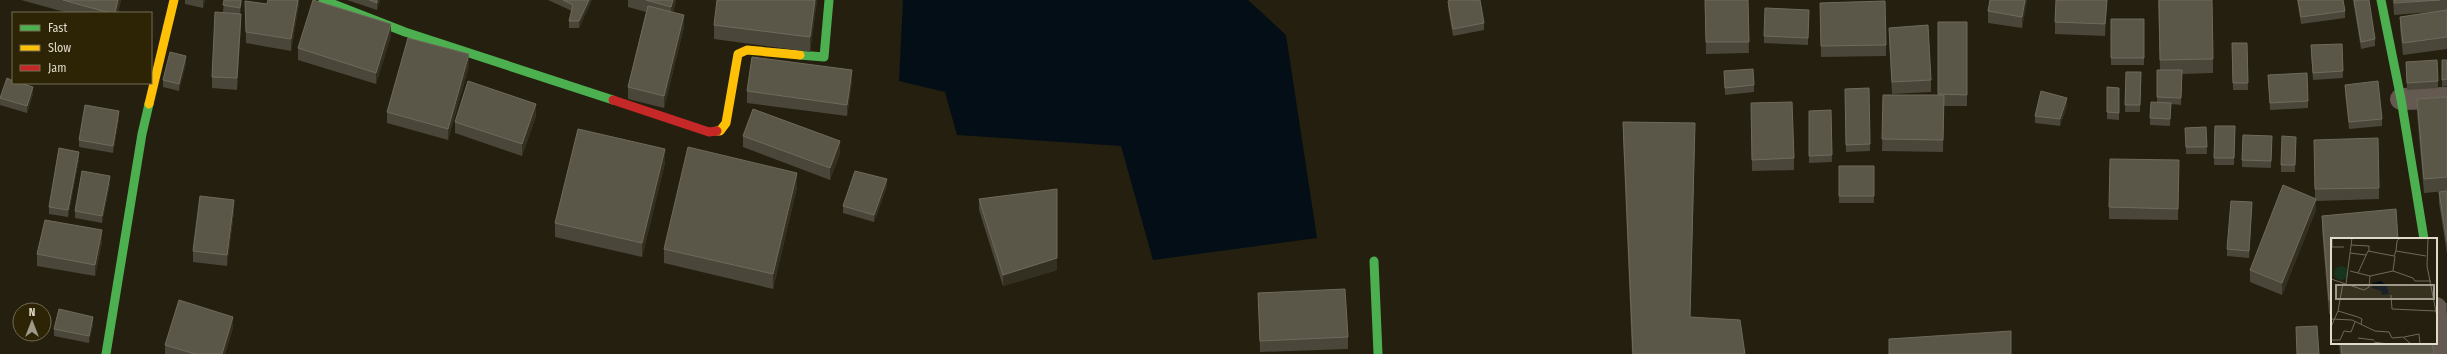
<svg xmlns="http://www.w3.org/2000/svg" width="2447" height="354" font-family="'Fira Sans Condensed',sans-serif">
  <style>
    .water { fill: #030e17 }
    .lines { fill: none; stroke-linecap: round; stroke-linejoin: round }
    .street { stroke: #655a52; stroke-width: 22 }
    .fast { stroke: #4caf50; stroke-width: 9 }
    .slow { stroke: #ffc107; stroke-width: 9 }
    .jam { stroke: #c62828; stroke-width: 9 }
    .wall { fill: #4a4639 }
    .shaded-wall { fill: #343021 }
    .building { fill: #5a5648; stroke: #6f6b5c }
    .inset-road { fill: none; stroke: #6f6a59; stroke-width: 1 }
    .view { fill: #9e9988; fill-opacity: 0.15; stroke: #9e9988; stroke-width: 2 }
    .inset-edge { fill: none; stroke: #dfdac9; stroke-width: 2 }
  </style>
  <rect width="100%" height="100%" fill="#241f0e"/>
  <!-- water -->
  <path class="water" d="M903 0H1248L1286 35 1317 238 1153 260 1121 146 957 135 945 92 899 81Z"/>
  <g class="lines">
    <!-- street -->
    <path class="street" d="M2401 99 2447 98
      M2436 308 2444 354"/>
    <!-- fast -->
    <path class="fast" d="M323 0 405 32 613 100
      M2381 0 2401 99 2424 239
      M800 55 824 57 829 0
      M1374 261 1378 354
      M106 354 142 134 149 104"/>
    <!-- slow -->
    <path class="slow" d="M149 104 174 0
      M717 131H720L726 123 738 54 747 50 800 55"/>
    <!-- jam -->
    <path class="jam" d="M613 100 709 132 717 131"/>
  </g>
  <!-- wall -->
  <path class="wall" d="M21 0H121L118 13H68Z
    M185 0H205L203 8 185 4Z
    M224 0H242L240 14 241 25 237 90 212 88V77L223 12Z
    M299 0V4L291 51 246 43 245 1 267 4Z
    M347 0H380L377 10Z
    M548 0H592L579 28H569V21L572 11Z
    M628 0H676L673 12 684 27 664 108 628 99V87L646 12 628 7Z
    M817 0 810 52 714 39V25Z
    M1705 0H1748L1749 53 1706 54Z
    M1990 0H2027L2022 28 1988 23V11Z
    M2107 0 2105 36 2055 34V22Z
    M2158 0 2213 59V73L2182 74 2181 105 2171 104 2170 126 2150 125V118L2157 102V70H2160Z
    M2297 0H2343L2345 11V18L2301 24Z
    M2353 0H2369L2375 39V46L2361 49Z
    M2393 0H2447V49L2403 55 2400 28V17L2432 12 2394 15Z
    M1448 1 1484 23V30L1453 36 1448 8Z
    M1809 10 1808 45 1764 43V36Z
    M1820 14 1886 45V56L1821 57Z
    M2111 19H2144V65H2111Z
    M1938 22H1967V106H1944L1943 152 1882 151 1883 95H1938Z
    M1889 28 1931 80V92L1892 94 1889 39Z
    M391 36 376 84 298 60V48Z
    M2232 43H2247L2248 90H2233Z
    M2342 44 2343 78 2313 80 2311 52Z
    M2447 60V86L2442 87V67Z
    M2406 62 2438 81V88L2407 90Z
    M186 63 179 91 163 87V80Z
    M469 66 448 140 387 123V112Z
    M1724 71 1754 85V92L1725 95Z
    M2126 72H2141L2140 112H2125Z
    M2268 75 2308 101V108L2270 110Z
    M852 82 847 116 747 103V91Z
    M2345 85 2382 119V126L2349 129 2345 92Z
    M2107 87 2119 88V120L2107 119Z
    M1869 88 1870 151 1846 152 1845 89Z
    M33 94 27 113 0 105V98Z
    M2447 97V191L2424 193 2417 113V99Z
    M1751 103 1794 158V170L1752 171Z
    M2067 105 2060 126 2035 123V116Z
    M1831 110 1832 162 1809 163V111Z
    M536 116 522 156 455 133V122Z
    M119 118 113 153 79 147V140Z
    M1623 122 1695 138 1690 317 1745 354H1632L1623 137Z
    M2215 126H2235L2234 165H2214Z
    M2206 127 2207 154H2186L2185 128Z
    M743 136 840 153 830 180 743 147Z
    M2296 137 2295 172H2281V165Z
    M2314 140 2379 188V199L2316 201V210L2282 295 2250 282V270L2315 198Z
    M2272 143 2271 168 2242 167V160Z
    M79 159 68 217 49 214V207Z
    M2179 160 2178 220 2109 219V207Z
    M665 163 642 257 555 237V223Z
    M1839 166H1874V203H1839Z
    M110 183 102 223 75 218V211Z
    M887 186 874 222 843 213V206Z
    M797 187 773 289 664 263V249Z
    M2447 191V254L2439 203V192Z
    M979 199 1057 270 1003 286 979 210Z
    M2252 209 2249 258 2227 256V249Z
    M234 212 227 266 193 262V251Z
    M2322 216 2332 239V314H2329L2322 230Z
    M102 242 95 276 37 266V254Z
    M1258 293 1348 337V349L1260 352Z
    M2446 303H2447V316L2446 310Z
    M93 324 89 343 54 336V329Z
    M233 328 225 354H165V345Z
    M2339 343H2432L2434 354H2340Z"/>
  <!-- shaded-wall -->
  <path class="shaded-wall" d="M118 0H121L118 13H115Z
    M203 0H205L203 8Z
    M241 0H242L240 15V8Z
    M298 0H299V4L291 51V39Z
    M377 0H380L377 10Z
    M589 0H592L579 28V21Z
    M673 0H676L671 18V7Z
    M815 0H817L810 52V37Z
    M2025 0H2027L2022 28V17Z
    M2107 0 2105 36V24Z
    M241 14V25L237 90V78Z
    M684 15V27L664 108V96Z
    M391 24V36L376 84V73Z
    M469 54V66L448 140V129Z
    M186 56V63L179 91V84Z
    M852 70V82L847 116V105Z
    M33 87V94L27 113V106Z
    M2067 98V105L2060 126V119Z
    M536 104V116L522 156V144Z
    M119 111V118L113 153V146Z
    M1695 123V138L1690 332V317Z
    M840 141V153L830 180V168Z
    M665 149V163L642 257V243Z
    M79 152V159L68 217V210Z
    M797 173V187L773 289V274Z
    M110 176V183L102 223V216Z
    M887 179V186L874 222V215Z
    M2316 199V210L2282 295V283Z
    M234 200V212L227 266V255Z
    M2252 202V209L2249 258V251Z
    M102 230V242L95 276V265Z
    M1057 258V270L1003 286V275Z
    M93 317V324L89 343V336Z
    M233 317V328L225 354H222Z"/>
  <!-- building -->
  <path class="building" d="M63 0H118L115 13H110Z
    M224 0H241L240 8 223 5Z
    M268 0H298L291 39 246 32 245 1 267 4Z
    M313 0 391 24 376 73 298 48Z
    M369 0H377V3Z
    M563 0H589L579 21H569L573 5Z
    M646 0H673L671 7Z
    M717 0H815L810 37 714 25Z
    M1451 0H1480L1484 23 1453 29 1448 1Z
    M1705 0H1748L1749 42H1706Z
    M1990 0H2025L2022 17 1988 11Z
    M2056 0H2107L2105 24 2055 22Z
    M2159 0H2212L2213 59 2160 60Z
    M2298 0H2343L2345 11 2301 17Z
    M2354 0H2369L2375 39 2361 42Z
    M2394 0H2440L2394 3Z
    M1885 1 1886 45 1821 46 1820 3Z
    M648 6 684 15 664 96 628 87Z
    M1765 8 1809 10 1808 38 1764 36Z
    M2447 10V37L2403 43 2400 17Z
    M215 12 241 14 237 78 212 77Z
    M2111 19H2144V58H2111Z
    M1938 22H1967V95L1938 94Z
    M1928 25 1931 80 1892 82 1889 28Z
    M408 38 469 54 448 129 387 112Z
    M2232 43H2247L2248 83H2233Z
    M2342 44 2343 71 2313 73 2311 45Z
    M170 52 186 56 179 84 163 80Z
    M752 57 852 70 847 105 747 91Z
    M2437 60 2438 81 2407 83 2406 62Z
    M2442 60H2447V79L2442 80Z
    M1753 69 1754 85 1725 88 1724 71Z
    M2157 70H2182L2181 98 2157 97Z
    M2126 72H2141L2140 105H2125Z
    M2307 73 2308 101 2270 103 2268 75Z
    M7 78 13 81V83H20L33 87 27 106 0 98Z
    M468 81 536 104 522 144 455 122Z
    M2378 81 2382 119 2349 122 2345 85Z
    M2107 87 2119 88V113L2107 112Z
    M1869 88 1870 144 1846 145 1845 89Z
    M2041 91 2067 98 2060 119 2035 116Z
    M1883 95H1944L1943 140 1882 139Z
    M2447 97V177L2424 179 2417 99Z
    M1792 102 1794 158 1752 160 1751 103Z
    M2151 102 2171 103 2170 119 2150 118Z
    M85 105 119 111 113 146 79 140Z
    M753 109 840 141 830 168 743 136Z
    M1831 110 1832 155 1809 156V111Z
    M1623 122 1695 123 1690 317 1740 320 1745 354H1633Z
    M2215 126H2235L2234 158H2214Z
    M2206 127 2207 147H2186L2185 128Z
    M578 129 665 149 642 243 555 223Z
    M2243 135 2272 136 2271 161 2242 160Z
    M2282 136 2296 137 2295 165H2281Z
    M2378 138 2379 188 2315 189 2314 140Z
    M688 147 797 173 773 274 664 249Z
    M59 148 79 152 68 210 49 207Z
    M2110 159 2179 160 2178 209 2109 207Z
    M1839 166H1874V196H1839Z
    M82 171 110 176 102 216 75 211Z
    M855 171 887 179 874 215 843 206Z
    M2283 185 2316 199 2282 283 2250 270Z
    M1057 189V258L1003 275 979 199Z
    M2447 191V242L2439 192Z
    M200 196 234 200 227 255 193 251Z
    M2231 201 2252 202 2249 251 2227 249Z
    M2396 209 2398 239H2332V300H2329L2322 216Z
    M45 220 102 230 95 265 37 254Z
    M1345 289 1348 337 1260 341 1258 293Z
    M179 300 233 317 222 354H195L165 345Z
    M59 309 93 317 89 336 54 329Z
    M2317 326 2319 354H2297L2296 327Z
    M2011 331V354H1889V339Z
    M2341 343H2432L2434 354H2342Z"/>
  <!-- overview -->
  <g transform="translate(2331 238)">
    <rect width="106" height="106" fill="#241f0e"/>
    <path d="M3 35a7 7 0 1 1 14 0a7 7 0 1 1-14 0Z" fill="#18341e"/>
    <path d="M50 43 56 48 58 56 51 57 50 53 41 50V45Z" fill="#030e17"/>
    <path class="inset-road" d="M1 0V9H13M97 0 96 28 106 79M20 7 38 8V14M65 13 66 3 69 0M19 15 35 17M19 33 39 38 62 33 82 40 84 43H100M62 33 64 18M27 35 37 13 63 18 65 13 95 18M0 41 33 52 38 49 39 38M15 46 21 0M60 57 61 71 105 73M7 73 27 79 31 81 30 86M0 81 21 82 44 93 58 94 61 100 72 99 80 106M0 89 7 73 12 45M73 99 88 96 89 106M27 100 43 102M0 102H9L13 93 20 94 24 84M43 104 57 106"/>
    <path class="view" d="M5 47H103V61H5Z"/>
    <rect width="106" height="106" class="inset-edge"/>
  </g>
  <!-- legend -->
  <rect x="12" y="12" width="140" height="72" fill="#2d2405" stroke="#746d53"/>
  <rect x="20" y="25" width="20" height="6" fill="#4caf50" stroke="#746d53"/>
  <text x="48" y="32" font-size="12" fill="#dfdac9">Fast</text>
  <rect x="20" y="45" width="20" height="6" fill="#ffc107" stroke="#746d53"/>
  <text x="48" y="52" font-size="12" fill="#dfdac9">Slow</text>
  <rect x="20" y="65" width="20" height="6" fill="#c62828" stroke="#746d53"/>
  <text x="48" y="72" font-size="12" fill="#dfdac9">Jam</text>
  <!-- north arrow -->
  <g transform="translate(32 322)"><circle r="19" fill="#2d2405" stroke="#746d53"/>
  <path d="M0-3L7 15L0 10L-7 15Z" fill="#9e9988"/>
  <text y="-6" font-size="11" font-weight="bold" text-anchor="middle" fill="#dfdac9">N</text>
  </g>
</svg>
